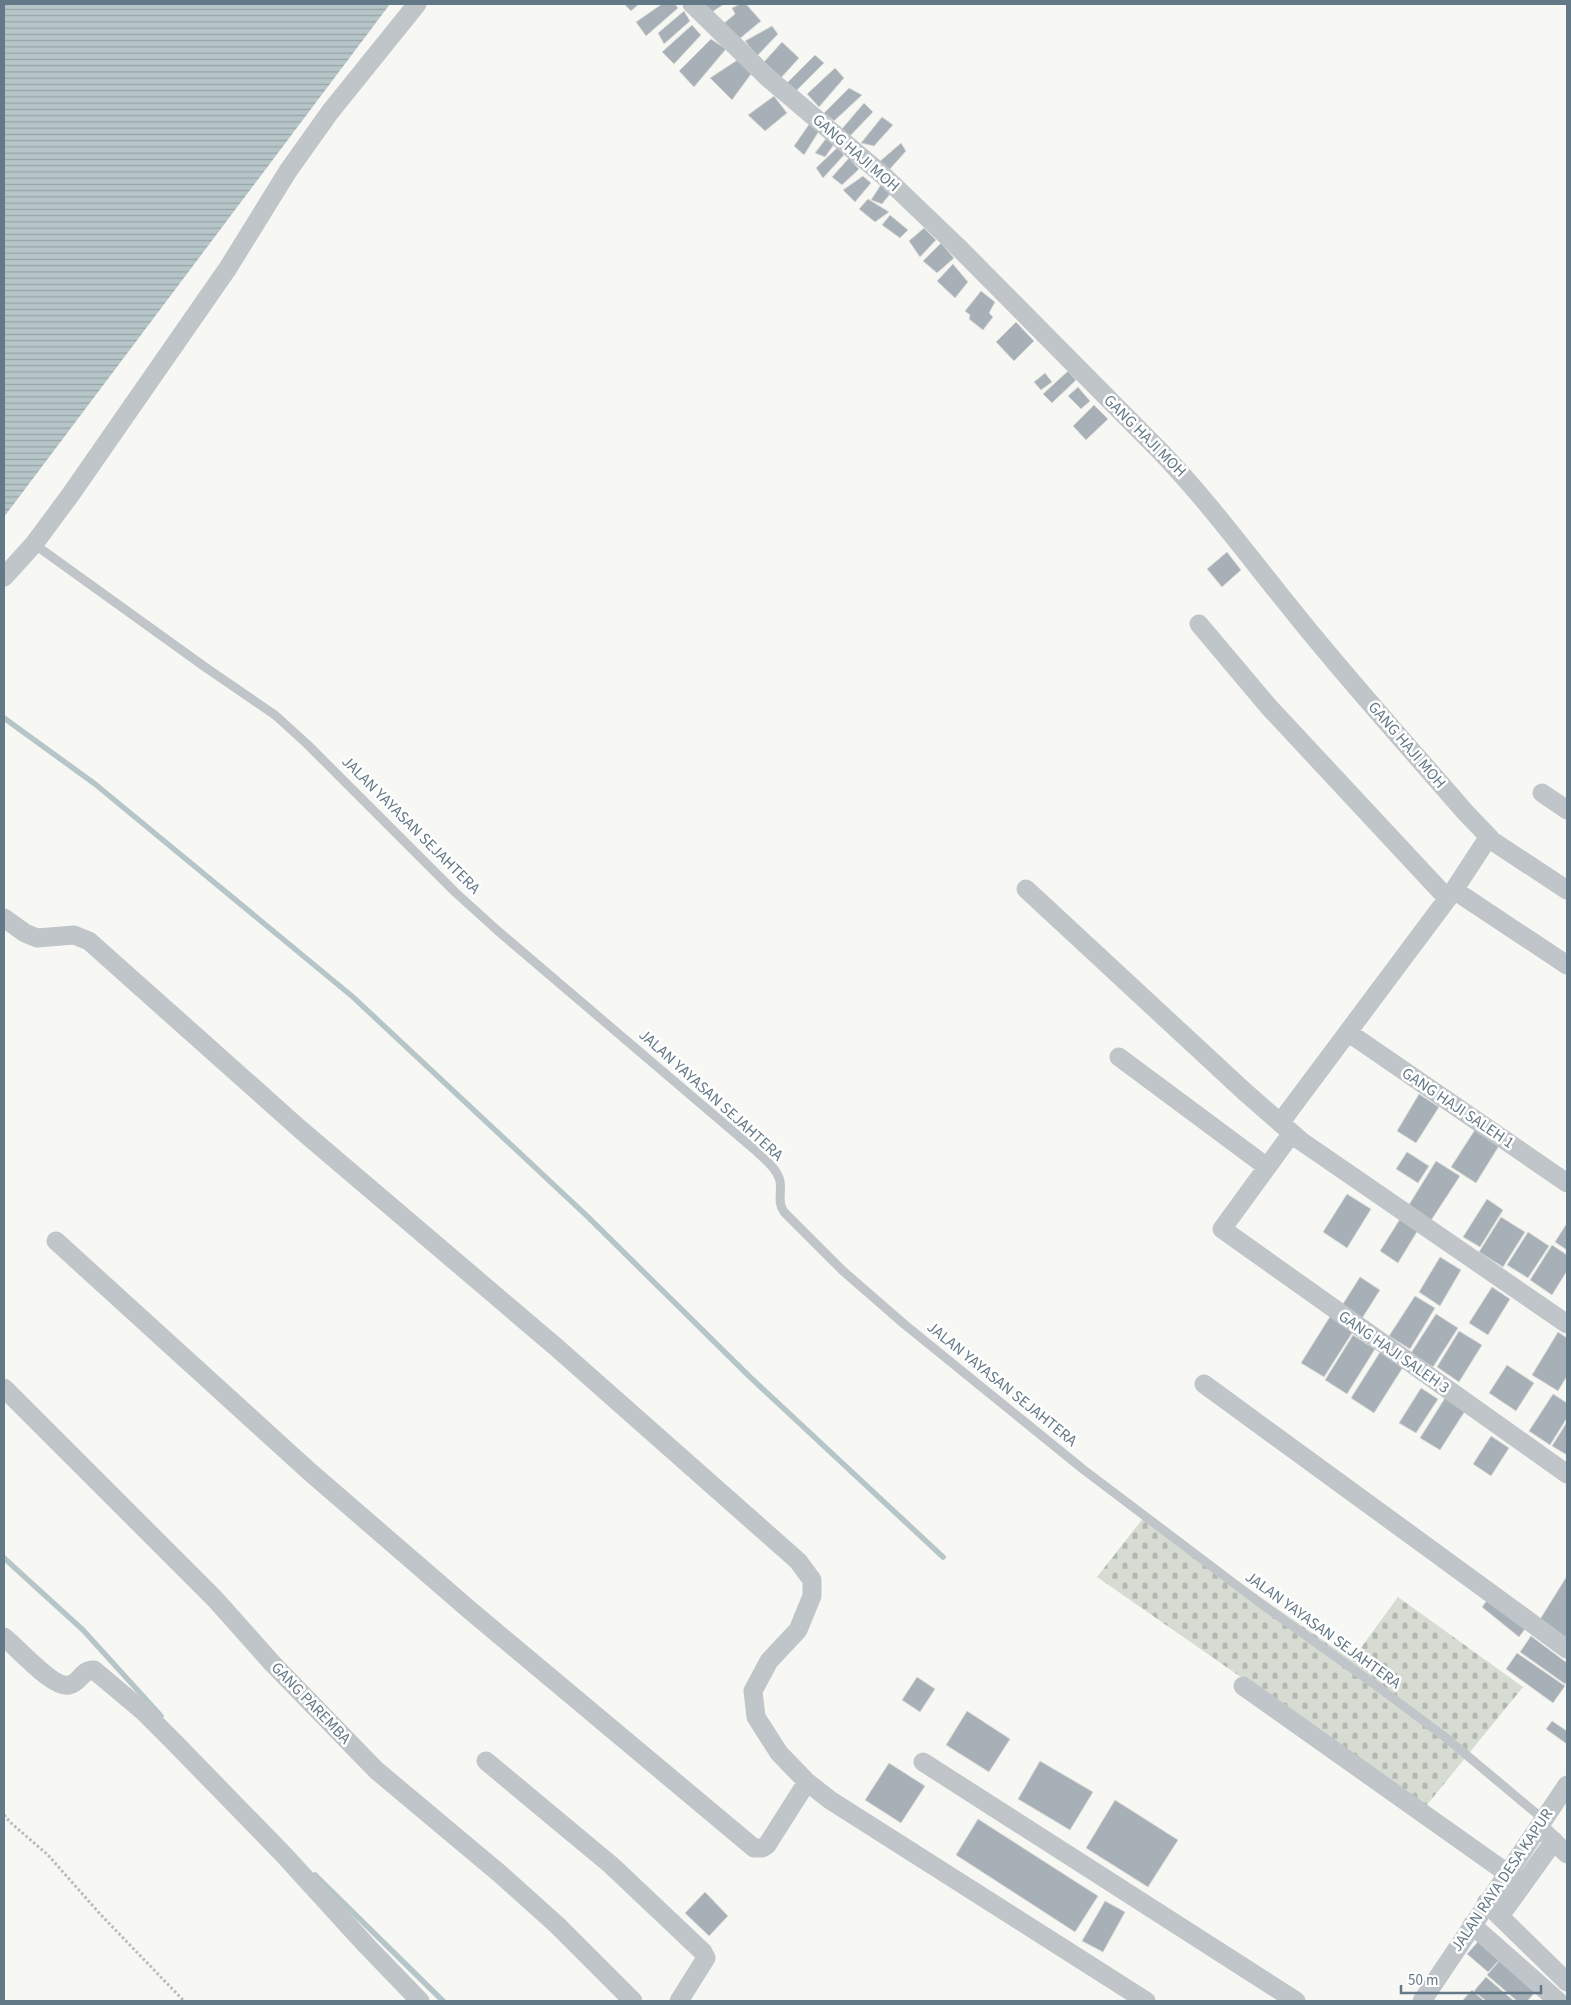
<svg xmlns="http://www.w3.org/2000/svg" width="1571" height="2005" font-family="'Source Sans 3',sans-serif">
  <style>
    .cemetery { fill: url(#cemetery-stones) }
    .water { fill: url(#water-rules) }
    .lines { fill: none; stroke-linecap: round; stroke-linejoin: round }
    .stream { stroke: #b6c5c8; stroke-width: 5.5 }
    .building { fill: #a6b0b6; stroke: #d9d9d6 }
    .path { stroke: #b8bcbf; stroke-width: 3; stroke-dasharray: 2.5 2.5; stroke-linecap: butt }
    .lane { stroke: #c0c5c9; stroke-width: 9 }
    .street { stroke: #c0c5c9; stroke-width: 19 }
    .labels { text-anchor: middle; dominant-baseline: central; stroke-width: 5; stroke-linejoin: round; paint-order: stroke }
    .street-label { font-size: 16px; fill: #647987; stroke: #fff }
  </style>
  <defs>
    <pattern id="cemetery-stones" width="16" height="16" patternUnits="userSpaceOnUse" patternTransform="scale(1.25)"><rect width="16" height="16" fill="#d7dcd3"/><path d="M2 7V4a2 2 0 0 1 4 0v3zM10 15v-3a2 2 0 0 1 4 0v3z" fill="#b2b7b1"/></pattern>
    <pattern id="water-rules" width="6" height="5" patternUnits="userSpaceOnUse" patternTransform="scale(1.25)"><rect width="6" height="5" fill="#b6c5c8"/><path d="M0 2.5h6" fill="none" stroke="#98a5a8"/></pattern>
  </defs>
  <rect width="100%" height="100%" fill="#f7f7f4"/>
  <!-- cemetery -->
  <path class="cemetery" d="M1144 1517 1352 1660 1398 1597 1523 1687 1426 1806 1097 1577Z"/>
  <!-- water -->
  <path class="water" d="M4 4H390L4 517Z"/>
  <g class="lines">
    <!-- stream -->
    <path class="stream" d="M4 718 95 784 353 997 588 1217 751 1378 943 1557
      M4 1558 83 1630 161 1716
      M315 1875 443 2001"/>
  </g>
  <!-- building -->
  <path class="building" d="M624 4H639L631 11Z
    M662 4H675L678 8 646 36 636 22Z
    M705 4H724L712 12Z
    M740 4H746L761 21 738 40 723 24 735 14 732 8Z
    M684 11 690 21 664 44 658 33Z
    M692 25 701 35 674 64 662 52Z
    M772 26 778 34 757 56 745 41Z
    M711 39 726 49 694 87 679 71Z
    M782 42 799 58 779 80 763 63Z
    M815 55 824 63 793 94 785 85Z
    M739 59 751 74 732 100 710 78Z
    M835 68 844 78 819 107 807 94Z
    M849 88 862 95 834 121 824 113Z
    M774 96 787 113 765 131 748 115Z
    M864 103 873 112 849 137 841 130Z
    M882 117 893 125 874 146 861 143Z
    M810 123 819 131 804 155 794 146Z
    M828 136 835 143 825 157 815 153Z
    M901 143 906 151 889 170 878 163Z
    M838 147 844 155 823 178 816 168Z
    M849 158 859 169 842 185 832 177Z
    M863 176 871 183 855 202 843 190Z
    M882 183 890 194 882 204 871 200Z
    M868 199 889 212 875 222 859 209Z
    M890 215 908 230 900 238 882 225Z
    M924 228 936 240 920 257 909 241Z
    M941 243 954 258 937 273 923 261Z
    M953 264 968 282 955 298 937 281Z
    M981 291 995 302 989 313 993 317 983 330 969 319 970 315 965 311Z
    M1016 322 1034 341 1014 361 996 342Z
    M1068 371 1076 380 1052 403 1043 394Z
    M1045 373 1052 382 1041 390 1034 382Z
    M1078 387 1090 401 1081 409 1068 396Z
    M1094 405 1108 419 1086 440 1073 426Z
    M1227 552 1241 570 1222 587 1207 569Z
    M1419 1094 1439 1107 1416 1143 1397 1131Z
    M1478 1125 1502 1141 1476 1183 1451 1167Z
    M1407 1152 1429 1166 1418 1183 1396 1169Z
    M1436 1161 1460 1176 1430 1222 1407 1208Z
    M1347 1194 1371 1209 1347 1248 1323 1232Z
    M1487 1199 1503 1210 1480 1247 1463 1237Z
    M1501 1217 1525 1232 1503 1267 1479 1252Z
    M1400 1219 1418 1230 1398 1263 1380 1251Z
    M1567 1223V1250L1555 1242Z
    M1528 1232 1549 1246 1528 1278 1507 1265Z
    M1552 1245 1567 1255V1271L1552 1295 1530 1280Z
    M1440 1257 1461 1270 1440 1306 1419 1292Z
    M1360 1277 1380 1290 1361 1320 1341 1307Z
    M1492 1287 1510 1299 1488 1335 1469 1323Z
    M1415 1296 1435 1308 1410 1349 1389 1336Z
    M1436 1314 1458 1328 1433 1367 1411 1353Z
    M1331 1315 1354 1330 1324 1377 1301 1363Z
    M1459 1331 1482 1345 1459 1382 1437 1367Z
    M1558 1332 1567 1338V1376L1558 1391 1532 1375Z
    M1353 1335 1375 1349 1347 1394 1325 1380Z
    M1382 1349 1405 1364 1374 1413 1351 1398Z
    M1507 1365 1534 1383 1516 1411 1489 1393Z
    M1421 1388 1438 1399 1416 1433 1399 1423Z
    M1553 1394 1567 1403V1418L1550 1445 1529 1431Z
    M1445 1398 1465 1411 1440 1450 1420 1438Z
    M1567 1422V1455L1552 1446Z
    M1491 1436 1509 1448 1491 1476 1473 1464Z
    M1567 1576V1639L1539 1621Z
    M1491 1595 1528 1625 1519 1637 1482 1607Z
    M1531 1636 1567 1663V1681L1565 1684 1520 1652Z
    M1517 1653 1565 1686 1553 1703 1506 1669Z
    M917 1677 935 1689 920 1712 902 1700Z
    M967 1711 1010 1739 989 1772 946 1745Z
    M1552 1721 1567 1731V1744L1546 1729Z
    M1040 1761 1093 1792 1070 1830 1018 1799Z
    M889 1763 925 1786 901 1823 865 1800Z
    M1115 1800 1178 1840 1148 1887 1086 1848Z
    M978 1819 1098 1896 1075 1932 956 1855Z
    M705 1892 728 1916 709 1936 685 1913Z
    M1105 1901 1125 1912 1103 1952 1082 1941Z
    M1484 1935 1505 1954 1488 1972 1467 1954Z
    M1505 1954 1541 1986 1527 2001H1517L1487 1975Z
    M1486 1977 1514 2001H1486L1474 1991Z
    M1472 1990 1484 2001H1462Z"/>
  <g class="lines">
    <!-- path -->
    <path class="path" d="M4 1815 11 1823 48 1855 100 1914 184 2001"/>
    <!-- lane -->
    <path class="lane" d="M34 544 205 667 275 715 307 744 455 892 498 931 755 1150C764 1159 777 1168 780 1181 782 1193 777 1202 784 1212L842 1270 904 1324 1084 1470 1256 1600 1374 1684 1445 1737 1543 1819"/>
    <!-- street -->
    <path class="street" d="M692 4 767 77 885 177 957 246 1160 451C1208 501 1249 557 1293 611 1348 680 1408 746 1466 813L1490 838H1488L1567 890
      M4 577 34 544 71 494 228 268 288 171 330 112 417 4
      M1199 624 1268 706 1447 898
      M1542 793 1567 810
      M1026 889 1245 1092 1301 1141 1567 1324
      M1454 890 1567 965
      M4 918 25 933 37 938 74 935 89 941 301 1130 556 1347 798 1561 812 1580V1596L798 1630 769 1661 753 1691 756 1717 779 1753 807 1782 830 1800 1146 2001
      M1349 1033 1567 1183
      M1119 1057 1267 1167
      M1280 1123 1454 890 1488 838
      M1292 1133 1222 1229 1567 1474
      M56 1241 310 1472 472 1612 754 1848H762L767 1845 807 1782
      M1204 1384 1567 1649
      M4 1388 215 1599 272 1663 376 1770 499 1873 557 1925 633 2001
      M4 1637C17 1647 53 1689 69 1685 80 1683 82 1669 94 1670L144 1712 173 1741 284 1855 366 1945 420 2001
      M1243 1686 1507 1873
      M486 1761 611 1865 703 1952 706 1958 679 2001
      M923 1762 1296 2001
      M1545 1833 1567 1854
      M1486 1903 1567 1982
      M1500 1916 1554 1841
      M1472 1925 1558 2001
      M1422 2001 1567 1785"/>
  </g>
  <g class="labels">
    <!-- street labels -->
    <g class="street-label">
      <text transform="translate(856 153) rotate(41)">GANG HAJI MOH</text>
      <text transform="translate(1145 436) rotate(45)">GANG HAJI MOH</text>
      <text transform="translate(1407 745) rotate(49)">GANG HAJI MOH</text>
      <text transform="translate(411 825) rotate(45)">JALAN YAYASAN SEJAHTERA</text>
      <text transform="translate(711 1095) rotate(42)">JALAN YAYASAN SEJAHTERA</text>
      <text transform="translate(1458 1108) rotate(34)">GANG HAJI SALEH 1</text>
      <text transform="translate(1394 1352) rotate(35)">GANG HAJI SALEH 3</text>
      <text transform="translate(1002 1384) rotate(39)">JALAN YAYASAN SEJAHTERA</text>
      <text transform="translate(1323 1630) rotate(36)">JALAN YAYASAN SEJAHTERA</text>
      <text transform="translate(311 1703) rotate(46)">GANG PAREMBA</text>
      <text transform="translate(1502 1880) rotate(-56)">JALAN RAYA DESA KAPUR</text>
    </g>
  </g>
  <!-- border -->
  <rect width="1571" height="2005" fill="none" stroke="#647987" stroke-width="10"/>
  <!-- scale -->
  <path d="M1401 1985v8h140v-8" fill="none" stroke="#647987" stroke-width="2.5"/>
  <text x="1408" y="1985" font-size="15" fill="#647987" stroke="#ffffff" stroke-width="4" paint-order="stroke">50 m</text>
</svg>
